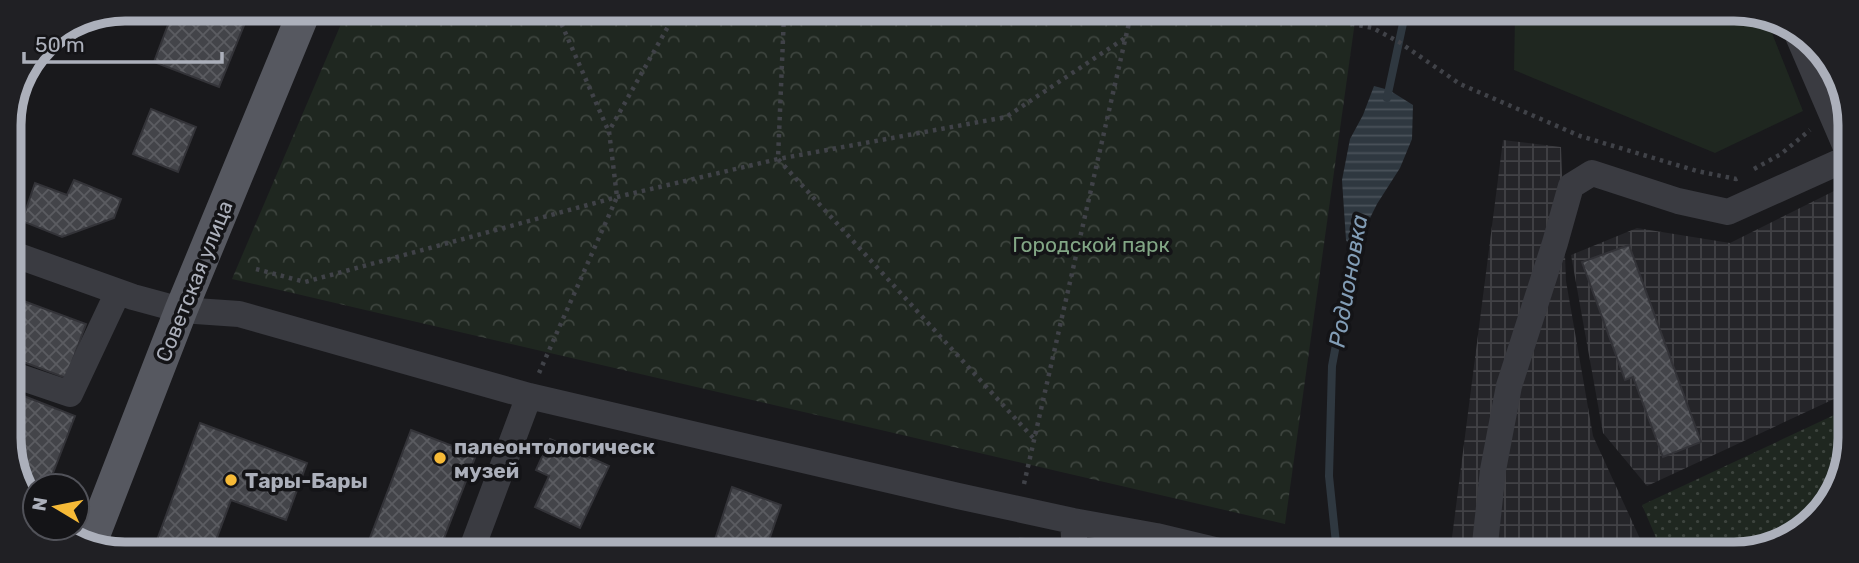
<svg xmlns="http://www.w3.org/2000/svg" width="1859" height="563" font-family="Rubik,sans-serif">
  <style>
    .industrial { fill: url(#industrial-grid) }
    .grass { fill: url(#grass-dots) }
    .forest { fill: url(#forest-crowns) }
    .garden { fill: #1f2720 }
    .water { fill: url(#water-rules) }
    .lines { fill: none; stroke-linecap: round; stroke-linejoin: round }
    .stream { stroke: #2f3840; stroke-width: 8 }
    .building { fill: url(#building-cross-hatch); stroke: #333338; stroke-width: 2 }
    .path { stroke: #404248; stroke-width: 4.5; stroke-dasharray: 3.5 5; stroke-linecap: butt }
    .minor { stroke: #3a3b41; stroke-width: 26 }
    .major { stroke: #565860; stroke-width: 33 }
    .poi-dot { fill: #f6ba37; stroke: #141417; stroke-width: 2.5 }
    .labels { text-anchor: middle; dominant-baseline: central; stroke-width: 7; stroke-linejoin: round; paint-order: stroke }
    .park-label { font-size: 21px; fill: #82a685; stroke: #141417 }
    .street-label { font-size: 21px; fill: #acb0bb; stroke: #141417 }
    .poi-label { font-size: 21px; font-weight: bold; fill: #acb0bb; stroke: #141417; text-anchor: start }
    .water-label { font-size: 23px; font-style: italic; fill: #829db6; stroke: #141417 }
    .rim { fill: none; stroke: #acb0bb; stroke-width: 9 }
  </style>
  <defs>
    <pattern id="industrial-grid" width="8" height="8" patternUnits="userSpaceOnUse" patternTransform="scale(1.75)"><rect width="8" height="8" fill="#252529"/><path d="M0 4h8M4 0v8" fill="none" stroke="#424246"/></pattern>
    <pattern id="grass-dots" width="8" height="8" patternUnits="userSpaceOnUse" patternTransform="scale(1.75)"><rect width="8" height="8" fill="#1f2720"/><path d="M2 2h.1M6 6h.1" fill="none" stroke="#3d443e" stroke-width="1.8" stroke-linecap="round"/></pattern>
    <pattern id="forest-crowns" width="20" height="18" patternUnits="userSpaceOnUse" patternTransform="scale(1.75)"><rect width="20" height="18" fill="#1f2720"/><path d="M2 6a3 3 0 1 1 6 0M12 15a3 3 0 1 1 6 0" fill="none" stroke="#3d443e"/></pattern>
    <pattern id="water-rules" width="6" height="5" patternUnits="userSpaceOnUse" patternTransform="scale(1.75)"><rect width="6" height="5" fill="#2f3840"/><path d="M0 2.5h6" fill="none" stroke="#4a525a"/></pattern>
    <pattern id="building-cross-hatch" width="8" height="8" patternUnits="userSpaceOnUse" patternTransform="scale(1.75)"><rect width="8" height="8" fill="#434449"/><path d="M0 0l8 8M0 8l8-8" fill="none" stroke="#5b5c61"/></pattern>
  </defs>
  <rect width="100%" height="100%" fill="#19191c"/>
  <!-- industrial -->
  <path class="industrial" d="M1503 140 1561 147 1566 281 1593 436 1647 554 1450 553Z
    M1848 184 1847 393 1647 486 1603 433 1571 255 1637 228 1730 243Z
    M1019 537 1123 553 1020 552Z"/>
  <!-- grass -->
  <path class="grass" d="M1847 409 1846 468 1805 530 1741 554H1663L1642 505Z"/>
  <!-- forest -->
  <path class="forest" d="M1356 14 1285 524 232 279 344 17Z"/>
  <!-- garden -->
  <path class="garden" d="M1515 13H1764L1803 111 1715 153 1514 70Z"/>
  <!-- water -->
  <path class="water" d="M1374 86 1389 90 1413 105 1412 139 1400 168 1377 204 1353 252 1346 240 1342 180 1350 139 1363 115Z"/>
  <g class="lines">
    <!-- stream -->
    <path class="stream" d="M1387 98 1405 14
      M1337 553 1329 476 1332 366 1355 244"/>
  </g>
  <!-- building -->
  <path class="building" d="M171 17 247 18 219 87 154 62Z
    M151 109 196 127 178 172 133 154Z
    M74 180 121 199 114 218 62 237 22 221 35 183 67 195Z
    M1629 245 1701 442 1663 457 1633 377 1625 380 1582 262Z
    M10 296 86 324 66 378 10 357Z
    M11 391 75 416 48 486 18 474 11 462 16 448 11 446Z
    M200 423 307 463 286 520 231 500 212 551H176L156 543Z
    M411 430 476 455 439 551H365Z
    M550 439 609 466 580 528 535 507 549 476 536 470Z
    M732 487 781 505 765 552H738L714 543Z
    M810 543 839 552H806Z"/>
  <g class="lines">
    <!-- path -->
    <path class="path" d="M1301 14 1373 28 1399 42 1460 84 1580 136 1697 171 1736 179 1738 178
      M784 15 778 159 1035 440
      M558 16 608 130
      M1754 169 1781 154 1810 130
      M256 269 305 282 617 197 778 159 1006 117 1125 38
      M539 373 617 197 609 131 674 16
      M1024 484 1131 14"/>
    <!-- minor -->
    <path class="minor" d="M1796 31 1848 152
      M10 253 133 297 181 310 239 314 529 396 958 496 1073 521 1156 536 1227 553
      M11 374 70 394 118 292
      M1073 521 1075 553
      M471 551 529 396
      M1484 553 1493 470 1509 386 1555 243 1571 186 1592 173 1678 201 1728 212 1848 158"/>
    <!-- major -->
    <path class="major" d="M89 547 181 310 302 17"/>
  </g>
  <!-- markers -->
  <g class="poi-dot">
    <circle cx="440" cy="458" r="7"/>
    <circle cx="231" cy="480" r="7"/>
  </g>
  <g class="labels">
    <!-- park labels -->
    <g class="park-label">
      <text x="1091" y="244">Городской парк</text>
    </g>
    <!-- street labels -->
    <g class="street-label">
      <text transform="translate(194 281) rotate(-68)">Советская улица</text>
    </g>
    <!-- poi labels -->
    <g class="poi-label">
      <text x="454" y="446">палеонтологическ<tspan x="454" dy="24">музей</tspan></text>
      <text x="245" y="480">Тары-Бары</text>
    </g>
    <!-- water labels -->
    <g class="water-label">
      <text transform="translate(1348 281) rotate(-80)">Родионовка</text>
    </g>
  </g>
  <!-- crop -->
  <path d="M0 0H1859V563H0ZM125 21H1734A104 104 0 0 1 1838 125V438A104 104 0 0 1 1734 542H125A104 104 0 0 1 21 438V125A104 104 0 0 1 125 21Z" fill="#202024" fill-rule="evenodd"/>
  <path class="rim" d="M125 21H1734A104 104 0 0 1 1838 125V438A104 104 0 0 1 1734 542H125A104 104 0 0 1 21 438V125A104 104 0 0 1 125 21Z"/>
  <!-- north arrow -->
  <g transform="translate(56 507) rotate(280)"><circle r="33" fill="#141417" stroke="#515259" stroke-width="2"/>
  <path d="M0-5L12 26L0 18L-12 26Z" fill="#f6ba37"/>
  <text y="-10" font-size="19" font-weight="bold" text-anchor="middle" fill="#acb0bb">N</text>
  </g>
  <!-- scale -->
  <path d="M24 52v10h198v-10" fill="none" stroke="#acb0bb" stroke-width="3.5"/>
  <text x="35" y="52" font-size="21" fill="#acb0bb" stroke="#141417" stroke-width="5" paint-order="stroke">50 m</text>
</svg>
